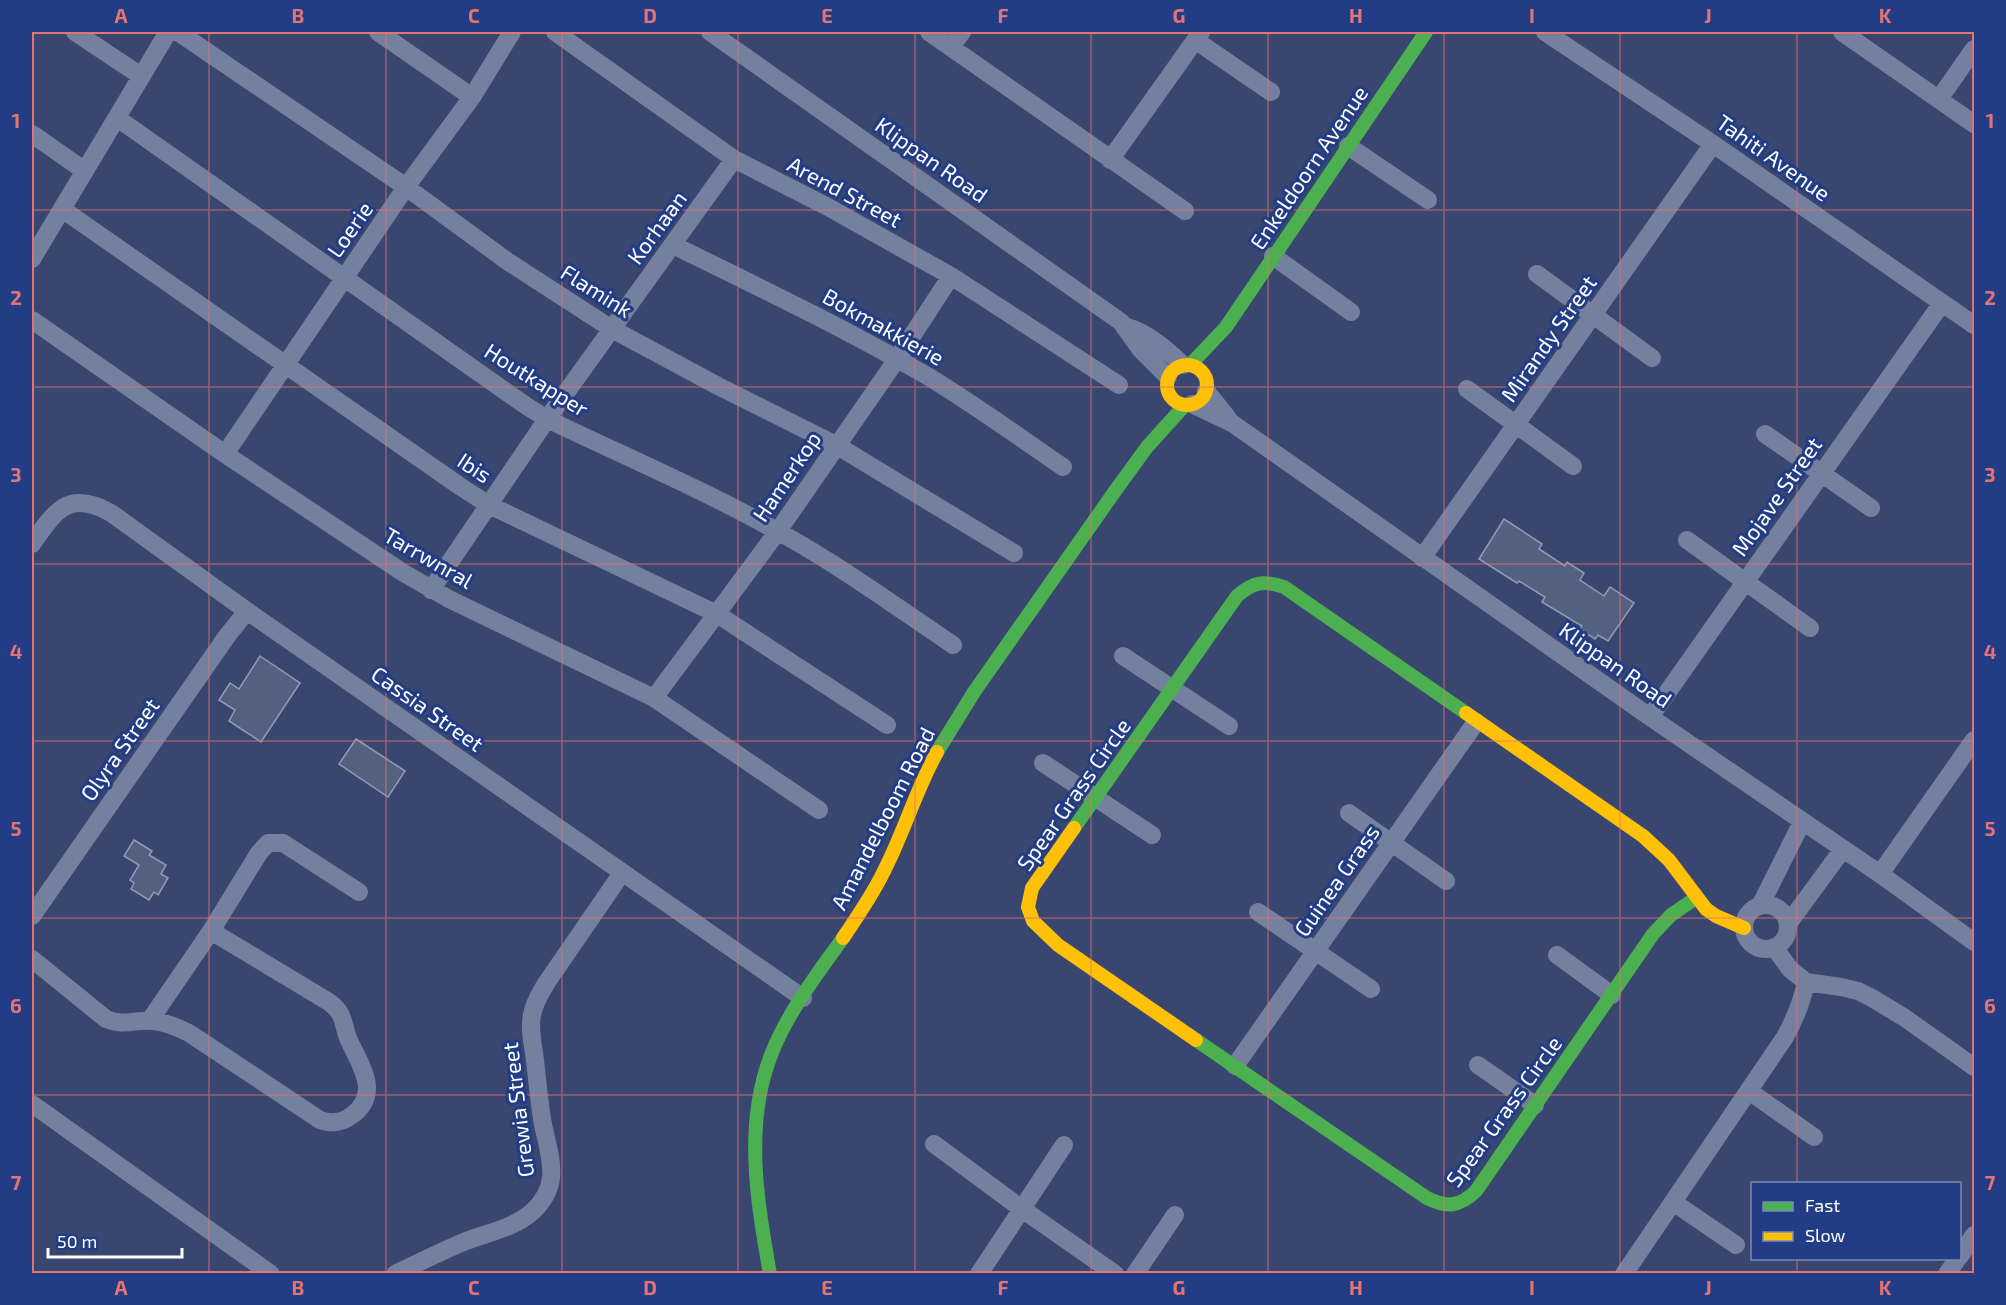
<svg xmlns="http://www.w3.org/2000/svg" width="2006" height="1305" font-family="'Exo 2',sans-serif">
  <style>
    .building { fill: #546080; stroke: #939cb4; stroke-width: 1.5 }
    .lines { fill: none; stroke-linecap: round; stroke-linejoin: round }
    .street { stroke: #757f9e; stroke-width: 18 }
    .fast { stroke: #4caf50; stroke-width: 14 }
    .slow { stroke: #ffc107; stroke-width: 14 }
    .grid { fill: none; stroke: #e47373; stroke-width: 1.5; stroke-opacity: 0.55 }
    .labels { text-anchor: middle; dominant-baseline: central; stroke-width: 6; stroke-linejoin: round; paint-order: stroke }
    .street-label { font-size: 22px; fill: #fff; stroke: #233c86 }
    .neatline { fill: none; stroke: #e47373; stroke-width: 2 }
    .grid-label { font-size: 20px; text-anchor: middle; font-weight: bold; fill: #e47373 }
  </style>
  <rect width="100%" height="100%" fill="#394770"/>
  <!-- building -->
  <path class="building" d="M1504 519 1542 544 1539 549 1565 566 1567 562 1584 573 1580 580 1604 596 1610 587 1634 603 1608 641 1598 635 1595 639 1580 629 1582 626 1542 602 1545 597 1519 581 1517 583 1479 559Z
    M260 656 300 683 261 742 229 721 235 710 219 700 230 683 239 689Z
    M356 739 405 771 388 797 339 764Z
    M134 840 152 851 149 855 166 865 161 874 168 878 158 895 154 892 149 900 131 889 134 883 130 880 139 865 124 856Z"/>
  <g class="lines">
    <!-- street -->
    <path class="street" d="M75 32 141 76
      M178 32 406 187 507 261 612 329 718 386 836 445 1014 553
      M378 32 472 97
      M555 32 734 159 828 207 951 276 1119 385
      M710 32 1121 322 1141 350 1168 377
      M929 32 1185 211
      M1545 32 1713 144 1974 325
      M1842 32 1974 124
      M1195 40 1271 92
      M951 47 962 32
      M1939 99 1974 49
      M117 118 525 405 547 419C624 456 702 489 777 531 838 564 895 606 953 645
      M32 134 85 171
      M1348 146 1428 200
      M1110 160 1201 32
      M62 209 461 487 489 505 717 614 887 725
      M673 245C759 287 846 329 929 377 975 405 1019 437 1063 467
      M1273 256 1351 312
      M32 259 168 32
      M1537 274 1652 358
      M32 320 225 454 402 572 449 599 654 698 819 810
      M1127 327C1148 333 1167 350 1183 365
      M1467 389 1573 466
      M1206 391 1227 417
      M1192 404 1232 423 1650 717 1880 874 1974 942
      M1765 434 1871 508
      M225 454 406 187 472 97 512 32
      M1687 540 1810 628
      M32 544C55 511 68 489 111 513L247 611 803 998
      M1422 558 1713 144
      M431 590 547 419 734 159
      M1123 656 1229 726
      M654 698 778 531 897 359 951 276
      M1650 717 1942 303
      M1043 763 1152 835
      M1349 813 1446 881
      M1880 874 1974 740
      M1744 927a22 22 0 1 1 44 0a22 22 0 1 1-44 0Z
      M1760 906 1802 822
      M1258 912 1371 989
      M32 916 227 636 247 611
      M1788 924 1843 849
      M1774 947 1790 969 1806 982 1841 987 1858 991 1872 998 1905 1018 1974 1067
      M1557 955 1612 995
      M32 959 106 1019C124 1027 135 1019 153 1021 166 1022 177 1027 189 1033L320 1120C331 1124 341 1123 351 1116 383 1093 359 1064 348 1038 342 1022 345 1014 329 1002L211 931
      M150 1020 211 931 259 853 268 843H283L359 892
      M1478 1065 1535 1105
      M1235 1066 1476 722
      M1749 1091 1814 1137
      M32 1104 271 1274
      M934 1144 1022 1209 1115 1274
      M1673 1202 1736 1245
      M1960 1256 1974 1235
      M395 1274C418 1263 442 1251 466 1241 487 1233 514 1228 532 1212 564 1183 548 1154 542 1119 539 1099 537 1079 535 1060 533 1045 529 1029 532 1015 534 1003 541 992 547 982L622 873
      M979 1274 1064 1145
      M1135 1274 1175 1215
      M1624 1274 1785 1037C1795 1019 1802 1002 1806 982
      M1947 1274 1958 1258"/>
    <!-- fast -->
    <path class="fast" d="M1190 365 1226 327 1426 32
      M937 752 974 692 1115 491 1147 447 1185 405
      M1074 828 1237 596C1253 582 1264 580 1284 587L1466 713
      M1196 1040 1427 1198C1447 1208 1459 1207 1476 1191L1653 934 1671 915 1696 898
      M770 1274C757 1200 743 1122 773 1050 790 1009 818 973 843 938"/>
    <!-- slow -->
    <path class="slow" d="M1167 385a20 20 0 1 1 40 0a20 20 0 1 1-40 0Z
      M1466 713 1643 836 1669 860 1706 909 1716 916 1744 928
      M1074 828 1032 888 1028 907 1033 921 1058 945 1196 1040
      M843 938C858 916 873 894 884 871 904 832 916 790 937 752"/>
  </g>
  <!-- grid -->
  <path class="grid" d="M209 32V1274M386 32V1274M562 32V1274M738 32V1274M915 32V1274M1091 32V1274M1268 32V1274M1444 32V1274M1620 32V1274M1797 32V1184M32 210H1974M32 387H1974M32 564H1974M32 741H1974M32 918H1974M32 1095H1974M1797 1258V1274"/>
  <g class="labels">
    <!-- street labels -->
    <g class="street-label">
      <text transform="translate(1774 157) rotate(35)">Tahiti Avenue</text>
      <text transform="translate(932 159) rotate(35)">Klippan Road</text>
      <text transform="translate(1308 167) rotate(-56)">Enkeldoorn Avenue</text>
      <text transform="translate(845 191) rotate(28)">Arend Street</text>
      <text transform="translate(656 227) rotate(-54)">Korhaan</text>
      <text transform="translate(349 229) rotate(-55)">Loerie</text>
      <text transform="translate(597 290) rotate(32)">Flamink</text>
      <text transform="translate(884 326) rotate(29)">Bokmakkierie</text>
      <text transform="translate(1548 338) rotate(-55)">Mirandy Street</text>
      <text transform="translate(537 379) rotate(32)">Houtkapper</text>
      <text transform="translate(475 467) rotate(33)">Ibis</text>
      <text transform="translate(786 476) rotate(-56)">Hamerkop</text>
      <text transform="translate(1776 496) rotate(-55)">Mojave Street</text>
      <text transform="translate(429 557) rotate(30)">Tarrwnral</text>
      <text transform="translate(1616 664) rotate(35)">Klippan Road</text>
      <text transform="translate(428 708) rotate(35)">Cassia Street</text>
      <text transform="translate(119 749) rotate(-55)">Olyra Street</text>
      <text transform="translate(1073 794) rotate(-55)">Spear Grass Circle</text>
      <text transform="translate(882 818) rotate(-63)">Amandelboom Road</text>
      <text transform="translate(1336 880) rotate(-55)">Guinea Grass</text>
      <text transform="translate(517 1110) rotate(-97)">Grewia Street</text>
      <text transform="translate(1503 1111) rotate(-54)">Spear Grass Circle</text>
    </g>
  </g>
  <!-- border -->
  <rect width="2006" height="1305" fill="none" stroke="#233c86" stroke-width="66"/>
  <!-- legend -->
  <rect x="1751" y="1182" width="210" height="78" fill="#233c86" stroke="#7b8ab6" stroke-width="1.5"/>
  <rect x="1763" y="1202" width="30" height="9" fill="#4caf50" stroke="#7b8ab6" stroke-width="1.5"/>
  <text x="1805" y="1212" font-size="18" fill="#ffffff">Fast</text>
  <rect x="1763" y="1232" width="30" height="9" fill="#ffc107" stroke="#7b8ab6" stroke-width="1.5"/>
  <text x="1805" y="1242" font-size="18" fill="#ffffff">Slow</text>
  <!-- scale -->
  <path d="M48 1248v9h134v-9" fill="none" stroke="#ffffff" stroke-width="3"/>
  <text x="57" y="1248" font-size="18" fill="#ffffff" stroke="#233c86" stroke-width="4.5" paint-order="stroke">50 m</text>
  <rect x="33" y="33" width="1940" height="1239" class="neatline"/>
  <g class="grid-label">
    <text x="121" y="23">A</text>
    <text x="298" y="23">B</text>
    <text x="474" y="23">C</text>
    <text x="650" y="23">D</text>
    <text x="827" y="23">E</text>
    <text x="1003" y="23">F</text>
    <text x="1179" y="23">G</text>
    <text x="1356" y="23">H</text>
    <text x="1532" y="23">I</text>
    <text x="1708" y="23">J</text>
    <text x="1885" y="23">K</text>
    <text x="16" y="128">1</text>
    <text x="1990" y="128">1</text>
    <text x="16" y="305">2</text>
    <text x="1990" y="305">2</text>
    <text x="16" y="482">3</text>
    <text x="1990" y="482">3</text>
    <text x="16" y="659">4</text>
    <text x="1990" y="659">4</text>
    <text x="16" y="836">5</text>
    <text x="1990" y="836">5</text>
    <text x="16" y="1013">6</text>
    <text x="1990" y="1013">6</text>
    <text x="16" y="1190">7</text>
    <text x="1990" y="1190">7</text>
    <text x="121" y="1295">A</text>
    <text x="298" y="1295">B</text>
    <text x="474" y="1295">C</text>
    <text x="650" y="1295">D</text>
    <text x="827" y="1295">E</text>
    <text x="1003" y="1295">F</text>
    <text x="1179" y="1295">G</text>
    <text x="1356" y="1295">H</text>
    <text x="1532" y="1295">I</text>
    <text x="1708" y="1295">J</text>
    <text x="1885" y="1295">K</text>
  </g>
</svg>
